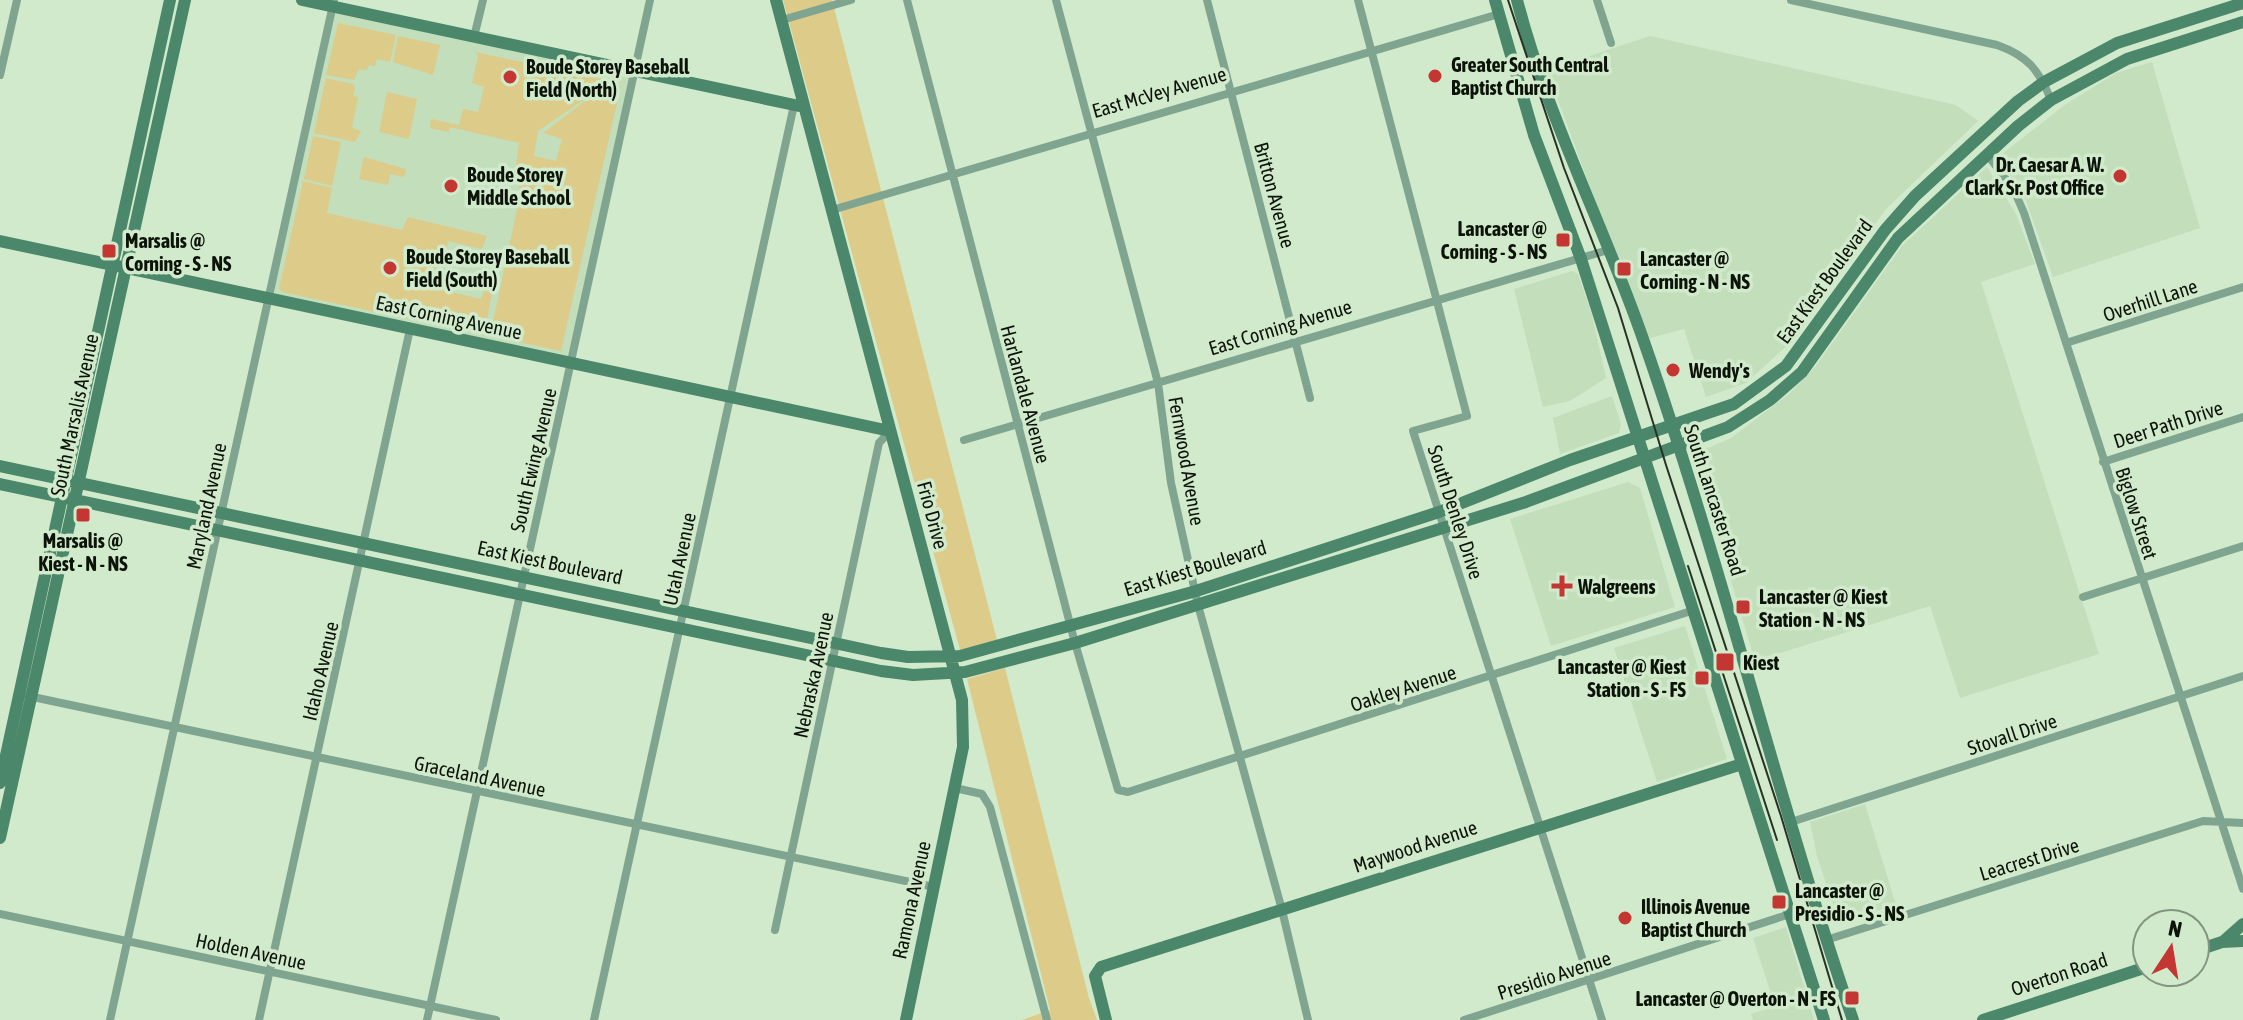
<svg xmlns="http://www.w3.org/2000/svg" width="2243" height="1020" font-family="'Asap Condensed',sans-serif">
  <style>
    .built { fill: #c2deba }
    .green { fill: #ddcb8a }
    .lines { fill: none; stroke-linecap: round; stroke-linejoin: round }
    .street { stroke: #7fa591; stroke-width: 8 }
    .secondary { stroke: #4b876a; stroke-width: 12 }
    .tram { stroke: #273124; stroke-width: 2 }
    .poi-dot { fill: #c43632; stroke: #d2eacc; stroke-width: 3 }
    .labels { text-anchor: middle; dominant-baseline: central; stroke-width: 7; stroke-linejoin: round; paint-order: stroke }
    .poi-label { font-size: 20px; font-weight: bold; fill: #0c1409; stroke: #d2eacc; text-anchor: start }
    .street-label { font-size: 20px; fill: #0c1409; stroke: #d2eacc }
  </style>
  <rect width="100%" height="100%" fill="#d2eacc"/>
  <!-- built -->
  <path class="built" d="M333 6 634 70 571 363 268 298Z
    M1650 36 1956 105 1978 121 1886 209 1790 343 1746 383 1706 397 1684 329 1646 339 1547 70Z
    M2152 62 2200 228 2053 277 2026 201 1998 157 2066 104 2116 73Z
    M1987 167 2016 214 2035 264 1981 282 2099 654 1960 698 1930 606 1755 661 1695 461 1701 451 1731 438 1789 394 1815 367 1902 246Z
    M1572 271 1578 274 1592 315 1606 378 1570 401 1543 407 1514 289Z
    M1612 396 1621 424 1619 433 1560 454 1553 418Z
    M1628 482 1640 488 1675 607 1551 646 1510 519Z
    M1685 626 1727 759 1657 782 1614 648Z
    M1865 804 1896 905 1839 923 1817 856 1810 822Z
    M1786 927 1814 1020H1753L1751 1014 1775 1006 1753 938Z"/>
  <!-- green -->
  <path class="green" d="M783 0H832L997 640 960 650Z
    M338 23 396 35 390 62 377 59 375 66 369 65 367 70 359 69 354 80 326 75Z
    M398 36 440 45 433 75 393 62Z
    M475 52 620 83 579 103 538 131 534 156 556 161 562 139 543 133 581 104 621 85 561 351 490 336 520 195 516 165 519 143 450 127 449 132 430 128 431 119 459 125 463 109 478 112 484 87 472 83 478 56Z
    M326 78 353 84 355 88 353 96 358 97 352 128 361 131 355 142 314 133Z
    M387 92 417 99 409 139 379 132Z
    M313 136 341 142 332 186 304 179Z
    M364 157 406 169 404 177 390 174 388 185 359 179Z
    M303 181 332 188 327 213 402 230 408 217 487 236 482 249 448 241 438 289 481 299 484 290 492 293 484 335 282 292 279 289Z
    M1005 668 1089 998 1097 1020H1022L1050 1010 967 679Z"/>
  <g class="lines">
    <!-- street -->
    <path class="street" d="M907 0 1075 643 1118 790 1128 792 1691 611
      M1056 0 1158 383 1171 483 1198 605 1282 910 1308 1020
      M1207 0 1310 398
      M1358 0 1467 416 1413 431 1602 1020
      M1597 0 1611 43
      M1791 0 1997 45C2028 56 2039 70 2051 100
      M782 20 851 0
      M474 37 483 0
      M0 75 17 0
      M1987 154 2014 190 2024 213 2243 889
      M832 210 1499 14
      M2066 343 2243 287
      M964 440 1608 250
      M2103 462 2243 417
      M2083 597 2243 546
      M28 696 934 887
      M955 788 982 794 990 807 1047 1020
      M1791 822 2243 676
      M0 914 496 1020
      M775 930 879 443 890 431
      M1826 940 2203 821 2243 823
      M110 1020 334 0
      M259 1020 410 329
      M427 1020 650 0
      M594 1020 794 105
      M1464 1020 1790 914"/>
    <!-- secondary -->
    <path class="secondary" d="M302 0 804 107
      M776 0 962 700 963 747 906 1020
      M1495 0 1534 135 1581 259 1824 1020
      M1517 0C1547 117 1604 226 1643 339 1722 564 1776 795 1853 1020
      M0 241 890 431
      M0 466 881 653 908 657 960 656 1196 591 1439 512 1570 460 1734 404 1786 366 1885 230 1915 196 2018 101 2044 82 2117 43 2243 3
      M0 484 881 671 913 675 965 672 1075 643 1526 502 1728 427 1770 400 1802 372 1898 238 2018 126 2051 100 2127 59 2243 22
      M0 783 170 0
      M0 838 185 0
      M2225 940 2243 924
      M2195 951 2222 942 2243 941
      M1106 1020 1095 976 1101 967 1742 764
      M1983 1020 2147 967"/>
    <!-- tram -->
    <path class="tram" d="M1508 0 1564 168 1618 308 1666 465 1781 816 1842 1020
      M1688 566 1777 840"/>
  </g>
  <!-- markers -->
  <g class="poi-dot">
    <circle cx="1435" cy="76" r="8"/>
    <circle cx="510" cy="77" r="8"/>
    <circle cx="2120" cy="176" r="8"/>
    <circle cx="451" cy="186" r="8"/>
    <rect x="1555" y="232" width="16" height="16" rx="4"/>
    <rect x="101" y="243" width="16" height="16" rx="4"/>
    <circle cx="390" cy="268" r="8"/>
    <rect x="1616" y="261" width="16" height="16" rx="4"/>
    <circle cx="1673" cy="370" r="8"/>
    <rect x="75" y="507" width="16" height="16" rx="4"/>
    <path d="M1558 574h8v8h8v8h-8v8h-8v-8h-8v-8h8z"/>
    <rect x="1735" y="599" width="16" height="16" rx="4"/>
    <rect x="1715" y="652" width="20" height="20" rx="4"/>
    <rect x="1694" y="670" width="16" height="16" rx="4"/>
    <rect x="1771" y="894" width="16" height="16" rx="4"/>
    <circle cx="1625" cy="918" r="8"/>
    <rect x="1844" y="990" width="16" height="16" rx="4"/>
  </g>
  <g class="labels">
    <!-- poi labels -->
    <g class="poi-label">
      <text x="1451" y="64">Greater South Central<tspan x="1451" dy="23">Baptist Church</tspan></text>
      <text x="526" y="66">Boude Storey Baseball<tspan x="526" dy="23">Field (North)</tspan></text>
      <text x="2104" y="164" text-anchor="end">Dr. Caesar A. W.<tspan x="2104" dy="23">Clark Sr. Post Office</tspan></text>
      <text x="467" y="174">Boude Storey<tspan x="467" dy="23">Middle School</tspan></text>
      <text x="1547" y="228" text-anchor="end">Lancaster @<tspan x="1547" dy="23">Corning - S - NS</tspan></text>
      <text x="125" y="240">Marsalis @<tspan x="125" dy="23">Corning - S - NS</tspan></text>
      <text x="406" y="256">Boude Storey Baseball<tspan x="406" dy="23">Field (South)</tspan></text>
      <text x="1640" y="258">Lancaster @<tspan x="1640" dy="23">Corning - N - NS</tspan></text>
      <text x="1689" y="370">Wendy's</text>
      <text x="83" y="540" text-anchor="middle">Marsalis @<tspan x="83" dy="23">Kiest - N - NS</tspan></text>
      <text x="1578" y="586">Walgreens</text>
      <text x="1759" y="596">Lancaster @ Kiest<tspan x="1759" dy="23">Station - N - NS</tspan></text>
      <text x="1743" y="662">Kiest</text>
      <text x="1686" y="666" text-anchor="end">Lancaster @ Kiest<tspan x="1686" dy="23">Station - S - FS</tspan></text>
      <text x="1795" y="890">Lancaster @<tspan x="1795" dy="23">Presidio - S - NS</tspan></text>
      <text x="1641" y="906">Illinois Avenue<tspan x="1641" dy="23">Baptist Church</tspan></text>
      <text x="1836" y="998" text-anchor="end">Lancaster @ Overton - N - FS</text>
    </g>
    <!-- street labels -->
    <g class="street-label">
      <text transform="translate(1159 92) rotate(-16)">East McVey Avenue</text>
      <text transform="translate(1275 195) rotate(75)">Britton Avenue</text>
      <text transform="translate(1824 281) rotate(-54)">East Kiest Boulevard</text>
      <text transform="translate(2150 300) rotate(-18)">Overhill Lane</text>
      <text transform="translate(449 317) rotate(12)">East Corning Avenue</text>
      <text transform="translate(1280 327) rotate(-17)">East Corning Avenue</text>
      <text transform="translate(1026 394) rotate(75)">Harlandale Avenue</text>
      <text transform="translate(74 415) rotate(-78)">South Marsalis Avenue</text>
      <text transform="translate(2168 424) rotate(-18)">Deer Path Drive</text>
      <text transform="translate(533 460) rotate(-77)">South Ewing Avenue</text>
      <text transform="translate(1187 461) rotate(80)">Fernwood Avenue</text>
      <text transform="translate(1715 500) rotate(72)">South Lancaster Road</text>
      <text transform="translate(206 506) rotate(-78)">Maryland Avenue</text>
      <text transform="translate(1456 512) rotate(72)">South Denley Drive</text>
      <text transform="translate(2137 513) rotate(72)">Biglow Street</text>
      <text transform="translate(933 515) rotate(75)">Frio Drive</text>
      <text transform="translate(679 559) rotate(-78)">Utah Avenue</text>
      <text transform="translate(550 562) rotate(12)">East Kiest Boulevard</text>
      <text transform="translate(1195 568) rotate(-17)">East Kiest Boulevard</text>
      <text transform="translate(320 671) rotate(-77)">Idaho Avenue</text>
      <text transform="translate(813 675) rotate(-78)">Nebraska Avenue</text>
      <text transform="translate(1403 688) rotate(-18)">Oakley Avenue</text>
      <text transform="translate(2012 734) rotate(-18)">Stovall Drive</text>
      <text transform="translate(480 776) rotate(12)">Graceland Avenue</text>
      <text transform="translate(1415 846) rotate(-18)">Maywood Avenue</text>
      <text transform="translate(2029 859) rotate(-17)">Leacrest Drive</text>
      <text transform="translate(911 900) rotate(-78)">Ramona Avenue</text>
      <text transform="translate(251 951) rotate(12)">Holden Avenue</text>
      <text transform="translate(2059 974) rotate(-18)">Overton Road</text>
      <text transform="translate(1554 975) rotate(-18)">Presidio Avenue</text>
    </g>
  </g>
  <!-- north arrow -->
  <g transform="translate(2171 948) rotate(12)"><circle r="38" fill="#d2eacc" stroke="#83947e" stroke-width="2"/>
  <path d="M0-6L14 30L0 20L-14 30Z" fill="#c43632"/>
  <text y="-12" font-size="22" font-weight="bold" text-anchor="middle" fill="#0c1409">N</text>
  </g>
</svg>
